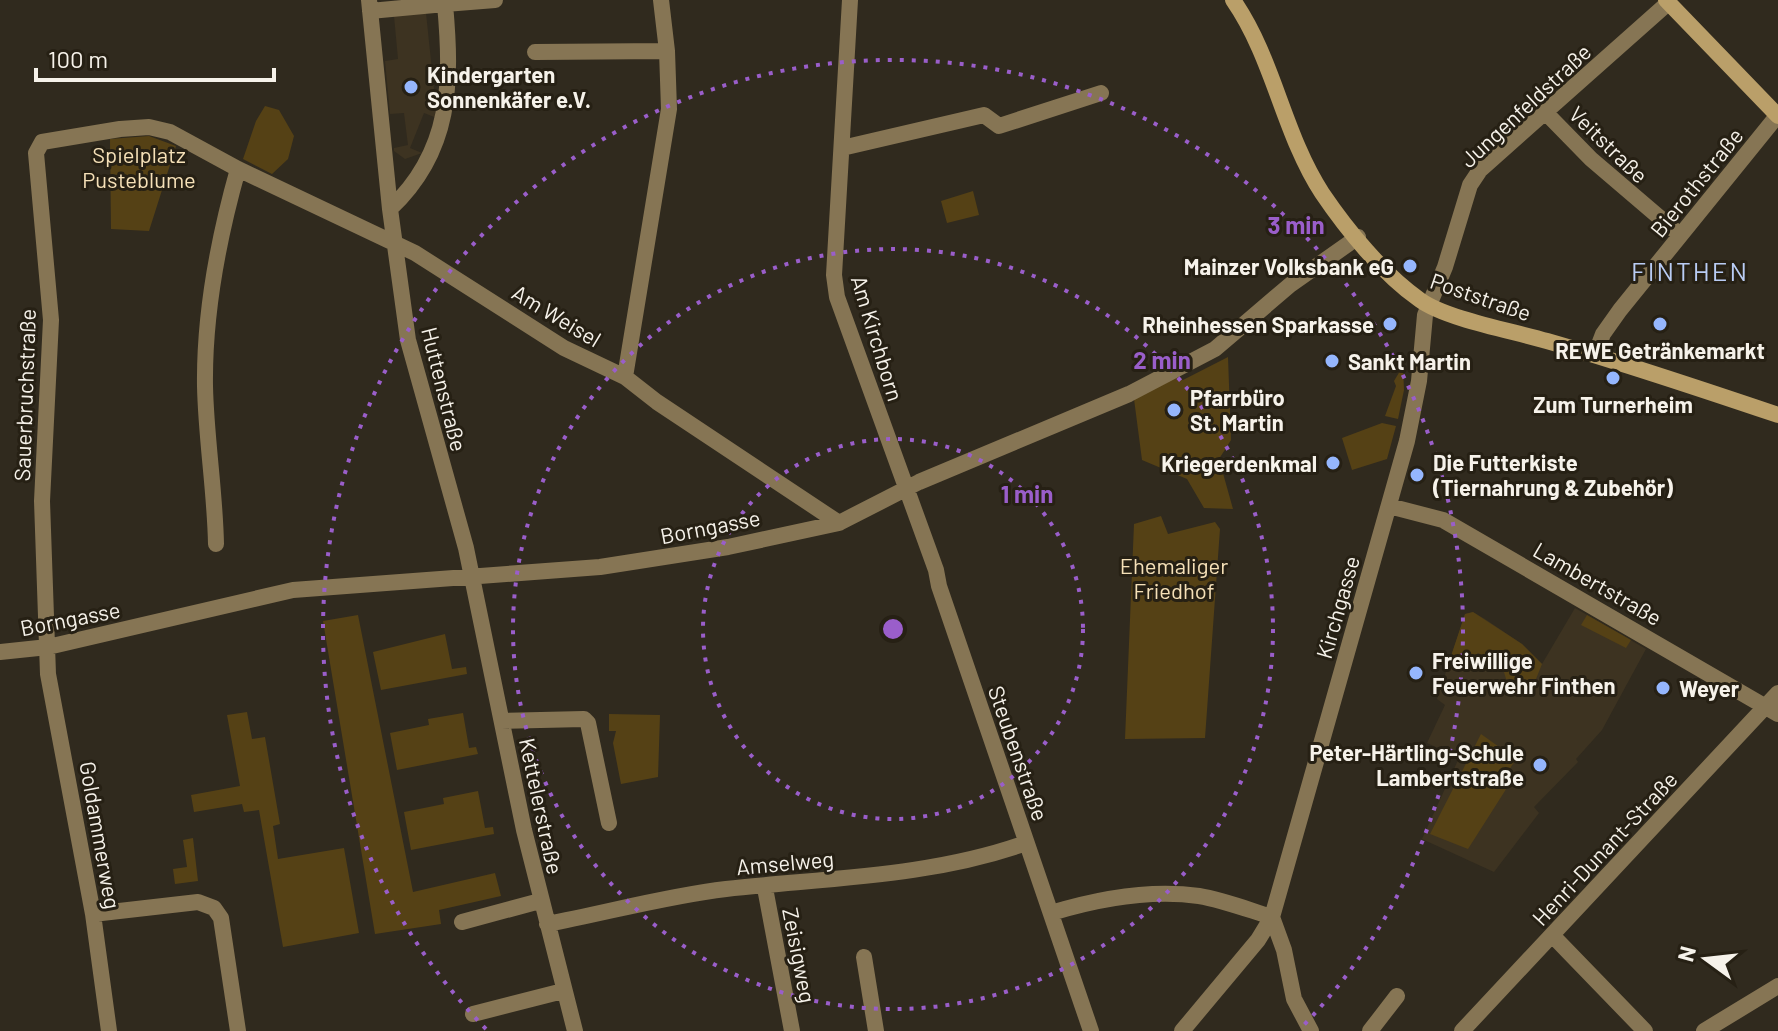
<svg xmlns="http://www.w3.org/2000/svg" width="1778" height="1031" font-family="Barlow,sans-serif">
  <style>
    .built { fill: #3d3321 }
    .green { fill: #554115 }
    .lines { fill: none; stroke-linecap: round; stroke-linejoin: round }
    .street { stroke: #867554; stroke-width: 16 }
    .secondary { stroke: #ba9f69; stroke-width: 16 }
    .ring { fill: none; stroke: #9a5eca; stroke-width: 4; stroke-dasharray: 4 8 }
    .poi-dot { fill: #95b6fd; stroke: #262014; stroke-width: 3 }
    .labels { text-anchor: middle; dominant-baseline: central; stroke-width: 6; stroke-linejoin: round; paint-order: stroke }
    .poi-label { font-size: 22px; font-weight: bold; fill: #f6f2ea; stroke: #262014; text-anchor: start }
    .street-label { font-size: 22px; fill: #f6f2ea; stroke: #262014 }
    .park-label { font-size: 22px; fill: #f6e1b8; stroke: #262014 }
    .quarter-label { font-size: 26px; letter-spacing: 2px; fill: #b9ccf4; stroke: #262014 }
    .centre { fill: #9a5eca; stroke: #262014; stroke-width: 4 }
    .ring-label { font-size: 24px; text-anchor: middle; font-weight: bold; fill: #9a5eca; stroke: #262014; stroke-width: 6; stroke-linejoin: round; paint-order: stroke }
  </style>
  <rect width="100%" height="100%" fill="#302a1e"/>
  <!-- built -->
  <path class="built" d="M426 13 437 118 424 113 410 148 422 153 405 159 394 151V148L408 145 404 113 390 114 385 61 398 59 394 16Z
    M1575 608 1646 649 1602 730 1576 759 1578 762 1534 807 1539 813 1494 872 1422 839 1459 758 1427 743 1445 705 1437 699 1465 614 1473 612 1485 619 1522 644 1542 664Z"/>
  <!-- green -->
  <path class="green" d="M265 106 279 110 294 136 288 159 272 174 243 159 256 121Z
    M149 136 176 146 149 231 111 229 110 139Z
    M973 191 979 215 947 223 941 201Z
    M1228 357 1231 440 1219 459 1233 509 1204 508 1187 479 1142 460 1134 399 1173 375 1183 380Z
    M1403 366 1404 390 1398 419 1385 416 1396 386 1394 381Z
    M1382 423 1396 426 1387 459 1352 470 1342 438Z
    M1161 516 1168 534 1215 522 1220 529 1205 738 1125 739 1134 524Z
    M1473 612 1522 644 1542 664 1536 679 1524 682 1506 679 1502 665 1478 653 1459 670 1447 668 1465 614Z
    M358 615 413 892 495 873 501 896 439 910 441 924 375 934 323 621Z
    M1587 615 1631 640 1626 648 1581 625Z
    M445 634 452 669 466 667 467 674 381 690 373 652Z
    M247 712 252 739 265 737 280 824 273 826 278 859 344 848 359 933 283 947 259 810 244 812 242 804 194 812 191 795 240 786 227 715Z
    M463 713 469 748 476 747 478 754 397 770 390 733 429 725 428 719Z
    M609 714 660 715 658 777 621 784 613 743 616 731H609Z
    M1481 734 1516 759 1504 778 1510 783 1468 849 1430 834Z
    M478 791 485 828 493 827 494 834 411 850 404 812 444 804 443 798Z
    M193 838 198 881 175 884 173 869 187 867 183 840Z"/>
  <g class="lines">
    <!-- street -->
    <path class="street" d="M369 0 390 209 408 340 466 548 524 830 575 1031
      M850 0 834 275 837 297 936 570 939 586 1091 1031
      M445 4 495 0
      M370 11 445 4C452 82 452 151 390 209
      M535 52 667 51
      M1546 113 1591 159 1680 235
      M842 148 984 115 999 126 1101 93
      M1595 355 1603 334 1620 310 1777 116
      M625 377 669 109 667 51 661 0
      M1389 506 1443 520 1778 714
      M216 544C215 491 206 438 205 386 204 312 218 240 238 169
      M0 652 48 647 293 590 600 567 728 547 839 523 919 482 1129 394 1215 349 1290 285 1358 237
      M502 721 584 719 588 723 609 823
      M765 888 792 1031
      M1051 913C1097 899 1150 889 1199 896 1223 900 1249 910 1272 917
      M93 914 198 902 214 908 221 918 238 1031
      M1272 917 1284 950 1294 999 1311 1031
      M462 922 540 901
      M547 924C606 913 666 896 726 889 826 878 931 877 1026 843
      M1553 936 1645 1031
      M864 957 876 1031
      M473 1014 563 991
      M109 1031 93 914 48 674 42 501 51 320 36 153 42 142 120 129 149 127 170 132 238 169 415 253 564 348 625 377 657 402 839 523
      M1182 1031 1258 940 1272 917 1407 441 1419 381 1425 315 1445 267 1470 185 1480 170 1668 3
      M1370 1031 1397 996
      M1462 1031 1778 693
      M1704 1031 1778 986"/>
    <!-- secondary -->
    <path class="secondary" d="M1233 0C1274 59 1283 133 1322 193 1347 230 1383 274 1420 300 1446 319 1513 331 1547 341 1624 363 1701 389 1778 415
      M1666 0 1778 116"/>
  </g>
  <!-- distance rings -->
  <g class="ring">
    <circle cx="893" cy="629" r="190"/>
    <circle cx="893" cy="629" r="380"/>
    <path d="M486 1029A570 570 0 1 1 1300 1029"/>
  </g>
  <!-- markers -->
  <g class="poi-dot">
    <circle cx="411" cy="87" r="8"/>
    <circle cx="1410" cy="266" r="8"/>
    <circle cx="1390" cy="324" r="8"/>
    <circle cx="1660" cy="324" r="8"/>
    <circle cx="1332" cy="361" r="8"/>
    <circle cx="1613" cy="378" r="8"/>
    <circle cx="1174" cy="410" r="8"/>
    <circle cx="1333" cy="463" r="8"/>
    <circle cx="1417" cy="475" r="8"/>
    <circle cx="1416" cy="673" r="8"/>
    <circle cx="1663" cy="688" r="8"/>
    <circle cx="1540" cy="765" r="8"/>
  </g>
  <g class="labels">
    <!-- poi labels -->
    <g class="poi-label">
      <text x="427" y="74">Kindergarten<tspan x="427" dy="25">Sonnenkäfer e.V.</tspan></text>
      <text x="1394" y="266" text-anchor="end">Mainzer Volksbank eG</text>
      <text x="1374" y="324" text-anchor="end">Rheinhessen Sparkasse</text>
      <text x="1660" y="350" text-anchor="middle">REWE Getränkemarkt</text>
      <text x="1348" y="361">Sankt Martin</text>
      <text x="1190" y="397">Pfarrbüro<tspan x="1190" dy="25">St. Martin</tspan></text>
      <text x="1613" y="404" text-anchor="middle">Zum Turnerheim</text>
      <text x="1433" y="462">Die Futterkiste<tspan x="1433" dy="25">(Tiernahrung &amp; Zubehör)</tspan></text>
      <text x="1317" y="463" text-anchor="end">Kriegerdenkmal</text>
      <text x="1432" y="660">Freiwillige<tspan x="1432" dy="25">Feuerwehr Finthen</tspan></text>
      <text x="1679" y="688">Weyer</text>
      <text x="1524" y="752" text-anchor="end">Peter-Härtling-Schule<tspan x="1524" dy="25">Lambertstraße</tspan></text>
    </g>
    <!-- street labels -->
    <g class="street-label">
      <text transform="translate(1525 105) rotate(-43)">Jungenfeldstraße</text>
      <text transform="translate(1609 144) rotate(44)">Veitstraße</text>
      <text transform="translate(1696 182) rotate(-51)">Bierothstraße</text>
      <text transform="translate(1481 296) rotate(19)">Poststraße</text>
      <text transform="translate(557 315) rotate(31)">Am Weisel</text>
      <text transform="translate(878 338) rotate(73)">Am Kirchborn</text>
      <text transform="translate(445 389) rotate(76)">Huttenstraße</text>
      <text transform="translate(24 395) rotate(-88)">Sauerbruchstraße</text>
      <text transform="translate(710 526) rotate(-11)">Borngasse</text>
      <text transform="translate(1598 583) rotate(30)">Lambertstraße</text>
      <text transform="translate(1337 607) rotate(-74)">Kirchgasse</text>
      <text transform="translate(70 618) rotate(-11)">Borngasse</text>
      <text transform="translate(1019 753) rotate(71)">Steubenstraße</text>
      <text transform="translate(542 806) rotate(78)">Kettelerstraße</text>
      <text transform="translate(101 835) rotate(80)">Goldammerweg</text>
      <text transform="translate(1604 848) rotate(-47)">Henri-Dunant-Straße</text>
      <text transform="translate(785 862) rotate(-5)">Amselweg</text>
      <text transform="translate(800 955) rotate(79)">Zeisigweg</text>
    </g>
    <!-- park labels -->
    <g class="park-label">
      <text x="139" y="154">Spielplatz<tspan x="139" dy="25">Pusteblume</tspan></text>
      <text x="1174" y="565">Ehemaliger<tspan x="1174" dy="25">Friedhof</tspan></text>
    </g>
    <!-- quarter labels -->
    <g class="quarter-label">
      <text x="1690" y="270">FINTHEN</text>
    </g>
  </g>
  <circle cx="893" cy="629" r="12" class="centre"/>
  <g class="ring-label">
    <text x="1296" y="234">3 min</text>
    <text x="1162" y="369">2 min</text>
    <text x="1027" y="503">1 min</text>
  </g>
  <!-- north arrow -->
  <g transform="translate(1706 959) rotate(285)" stroke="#262014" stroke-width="6" paint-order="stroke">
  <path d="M0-6L14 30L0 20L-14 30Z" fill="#f6f2ea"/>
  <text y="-12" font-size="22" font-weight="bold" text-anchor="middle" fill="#f6f2ea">N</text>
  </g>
  <!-- scale -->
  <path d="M36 68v12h238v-12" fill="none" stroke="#f6f2ea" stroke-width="4"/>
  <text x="48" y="68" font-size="24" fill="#f6f2ea" stroke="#262014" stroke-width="6" paint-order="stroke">100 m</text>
</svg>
